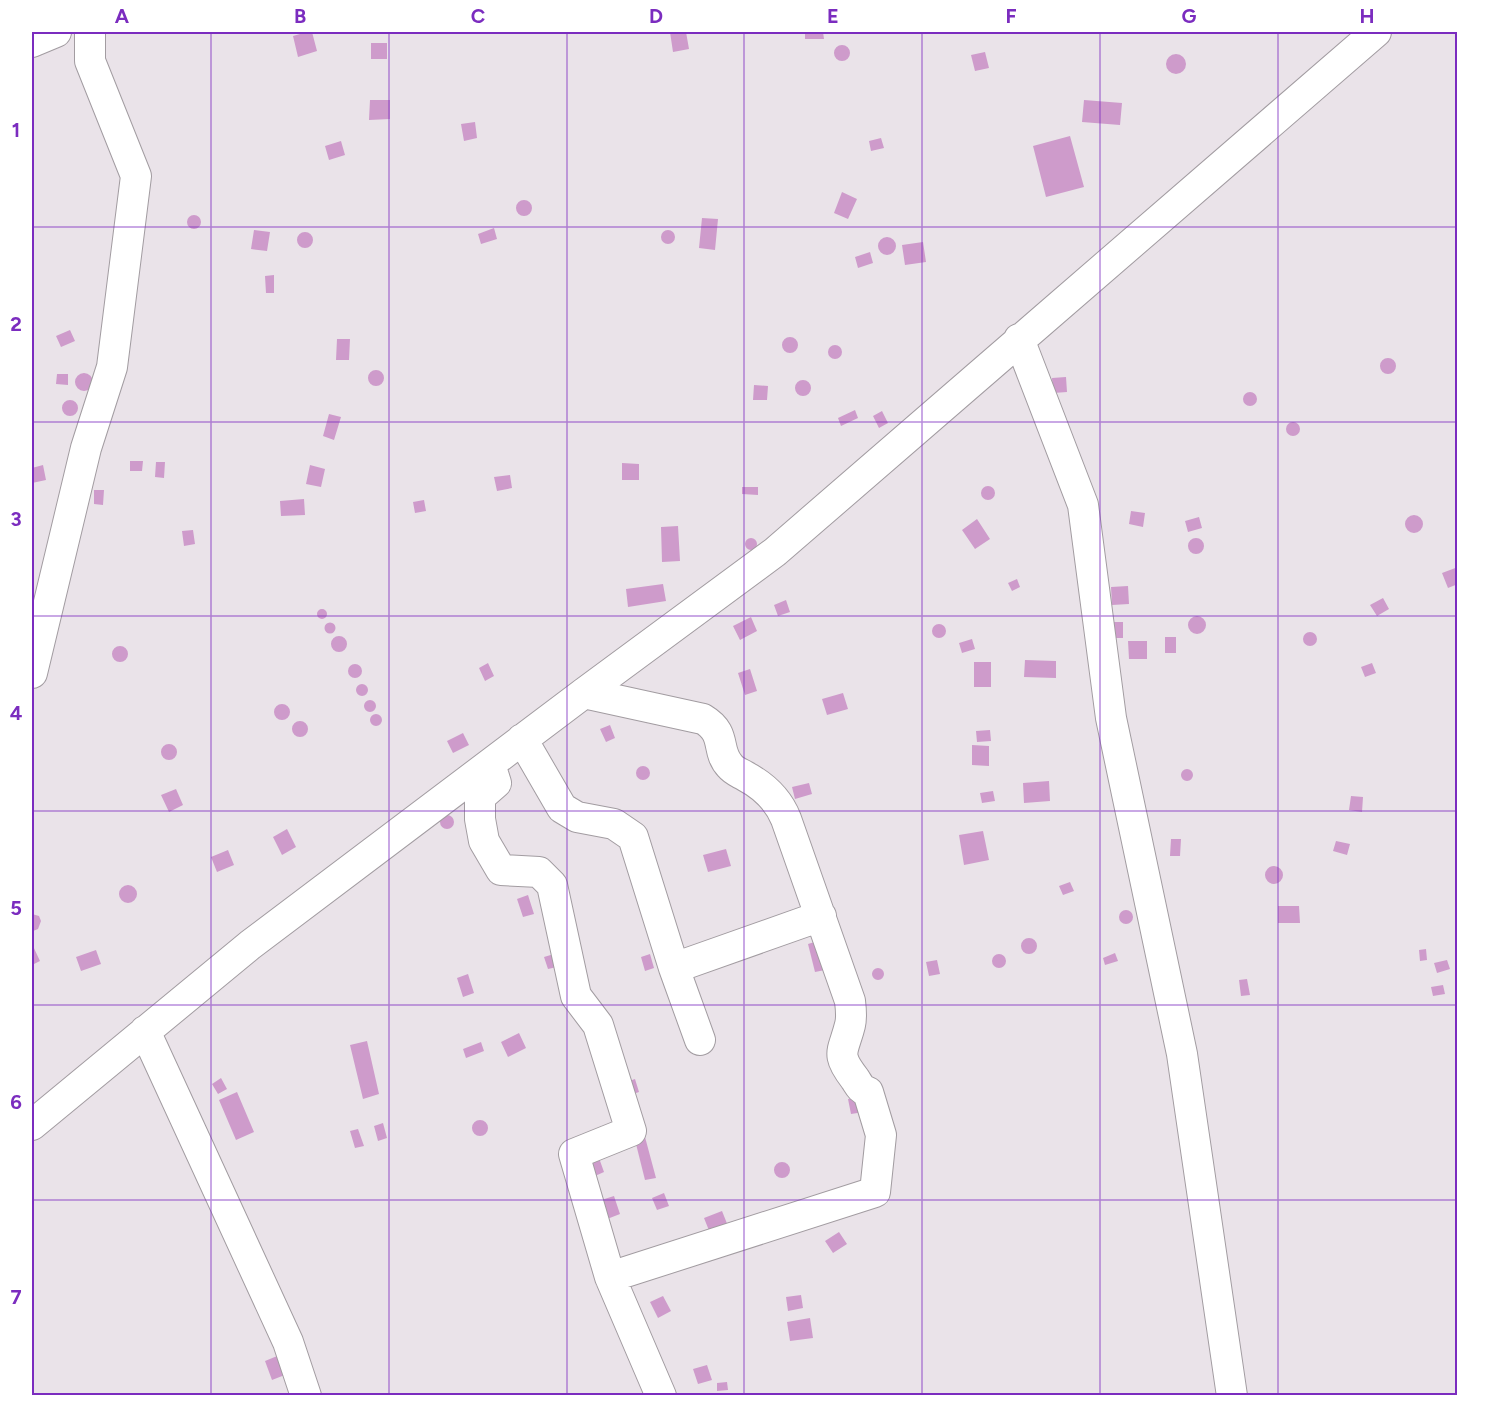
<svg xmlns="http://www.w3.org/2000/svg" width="1489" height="1427" font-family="Figtree,sans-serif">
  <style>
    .building { fill: #ce9bcb }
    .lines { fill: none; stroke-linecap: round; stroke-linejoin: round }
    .minor-casing { stroke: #a29ca1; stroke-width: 32 }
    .minor { stroke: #fff; stroke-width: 30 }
    .grid { fill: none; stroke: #7b2cbf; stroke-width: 1.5; stroke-opacity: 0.55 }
    .neatline { fill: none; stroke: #7b2cbf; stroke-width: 2 }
    .grid-label { font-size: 20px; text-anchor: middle; font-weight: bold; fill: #7b2cbf }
  </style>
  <rect width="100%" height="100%" fill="#eae3e9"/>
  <!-- building -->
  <path class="building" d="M307 32H312L317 51 298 57 293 36Z
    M670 32H686L689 49 673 52Z
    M805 32H823L824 39H805Z
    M371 43H387V59H371Z
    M834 53a8 8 0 1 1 16 0a8 8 0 1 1-16 0Z
    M985 52 989 68 975 71 971 55Z
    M1166 64a10 10 0 1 1 20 0a10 10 0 1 1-20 0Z
    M370 100H390V119L369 120Z
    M1084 100 1122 103 1120 125 1082 122Z
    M475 122 477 138 464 141 461 124Z
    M1070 136 1084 187 1046 197 1033 146Z
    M881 138 884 148 871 151 869 141Z
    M341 141 345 155 329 160 325 146Z
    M842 192 857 199 848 219 834 213Z
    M516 208a8 8 0 1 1 16 0a8 8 0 1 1-16 0Z
    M187 222a7 7 0 1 1 14 0a7 7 0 1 1-14 0Z
    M702 218 718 219 715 250 699 248Z
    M494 228 497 239 481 244 478 234Z
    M661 237a7 7 0 1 1 14 0a7 7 0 1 1-14 0Z
    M254 230 270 232 267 251 251 249Z
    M297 240a8 8 0 1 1 16 0a8 8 0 1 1-16 0Z
    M878 246a9 9 0 1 1 18 0a9 9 0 1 1-18 0Z
    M923 242 926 262 905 265 902 245Z
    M870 252 873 263 858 268 855 257Z
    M274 275V293H266L265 276Z
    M70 330 75 341 61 347 56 336Z
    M782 345a8 8 0 1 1 16 0a8 8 0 1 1-16 0Z
    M337 339H350L349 360H336Z
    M828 352a7 7 0 1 1 14 0a7 7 0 1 1-14 0Z
    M1380 366a8 8 0 1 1 16 0a8 8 0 1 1-16 0Z
    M368 378a8 8 0 1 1 16 0a8 8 0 1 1-16 0Z
    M75 382a9 9 0 1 1 18 0a9 9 0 1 1-18 0Z
    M57 374H68V385L56 384Z
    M1066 377 1067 392 1053 393 1052 378Z
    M795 388a8 8 0 1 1 16 0a8 8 0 1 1-16 0Z
    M754 385 768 386 767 400H753Z
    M1243 399a7 7 0 1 1 14 0a7 7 0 1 1-14 0Z
    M62 408a8 8 0 1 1 16 0a8 8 0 1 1-16 0Z
    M855 410 858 418 841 426 838 418Z
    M882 411 888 423 879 428 873 416Z
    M329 414 341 417 334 440 323 436Z
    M1286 429a7 7 0 1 1 14 0a7 7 0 1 1-14 0Z
    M130 461H143L142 471H130Z
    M156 462H165L164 478 155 477Z
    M622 463 639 464V480H622Z
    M43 465 46 480 32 483V468Z
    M310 465 325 469 321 487 306 484Z
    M510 475 512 488 497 491 494 477Z
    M981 493a7 7 0 1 1 14 0a7 7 0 1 1-14 0Z
    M742 487H758V495L742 494Z
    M94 490H104L103 505 94 504Z
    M304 499 305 515 281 516 280 501Z
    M424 500 426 511 415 513 413 502Z
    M1131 511 1145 513 1143 527 1129 524Z
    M1405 524a9 9 0 1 1 18 0a9 9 0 1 1-18 0Z
    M1199 517 1202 528 1188 532 1185 521Z
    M977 519 990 539 975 549 962 530Z
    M678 526 680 561 662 562 661 527Z
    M193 530 195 544 184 546 182 531Z
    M745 544a6 6 0 1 1 12 0a6 6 0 1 1-12 0Z
    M1188 546a8 8 0 1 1 16 0a8 8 0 1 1-16 0Z
    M1458 567V584L1448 588 1442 573Z
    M1017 579 1020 587 1012 591 1008 583Z
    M663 584 666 601 628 607 626 589Z
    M1128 586 1129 604 1112 605 1111 587Z
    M1383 598 1389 609 1377 616 1370 605Z
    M786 600 790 612 778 616 774 605Z
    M317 614a5 5 0 1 1 10 0a5 5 0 1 1-10 0Z
    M1188 625a9 9 0 1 1 18 0a9 9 0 1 1-18 0Z
    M751 617 757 631 740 640 733 626Z
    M1111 622H1123V638H1110Z
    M324.5 628a5.5 5.5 0 1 1 11 0a5.5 5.5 0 1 1-11 0Z
    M932 631a7 7 0 1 1 14 0a7 7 0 1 1-14 0Z
    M1303 639a7 7 0 1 1 14 0a7 7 0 1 1-14 0Z
    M331 644a8 8 0 1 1 16 0a8 8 0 1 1-16 0Z
    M1165 637H1176V653H1165Z
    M972 639 975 649 962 653 959 643Z
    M1128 641H1147V659H1129Z
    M112 654a8 8 0 1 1 16 0a8 8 0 1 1-16 0Z
    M1025 660 1056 661V678L1024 677Z
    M974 662H991V687H974Z
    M488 663 494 676 485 681 479 668Z
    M1372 663 1376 673 1365 677 1361 667Z
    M348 671a7 7 0 1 1 14 0a7 7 0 1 1-14 0Z
    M750 669 757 691 745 695 738 673Z
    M356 690a6 6 0 1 1 12 0a6 6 0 1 1-12 0Z
    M843 693 848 709 827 715 822 699Z
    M364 706a6 6 0 1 1 12 0a6 6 0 1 1-12 0Z
    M274 712a8 8 0 1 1 16 0a8 8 0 1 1-16 0Z
    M370 720a6 6 0 1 1 12 0a6 6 0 1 1-12 0Z
    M292 729a8 8 0 1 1 16 0a8 8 0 1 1-16 0Z
    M610 725 615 738 606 742 600 729Z
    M990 730 991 741 977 742 976 731Z
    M463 733 469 745 453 753 447 741Z
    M161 752a8 8 0 1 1 16 0a8 8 0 1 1-16 0Z
    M972 745 989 746V766L972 765Z
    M636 773a7 7 0 1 1 14 0a7 7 0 1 1-14 0Z
    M1181 775a6 6 0 1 1 12 0a6 6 0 1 1-12 0Z
    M1049 781 1050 801 1024 803 1023 783Z
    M809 783 812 794 795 799 792 787Z
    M176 789 183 805 169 812 161 795Z
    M993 791 995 801 982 803 980 793Z
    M1351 796 1363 797 1362 812 1349 810Z
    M440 822a7 7 0 1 1 14 0a7 7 0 1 1-14 0Z
    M287 829 296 847 282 855 273 837Z
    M983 831 989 860 964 865 959 835Z
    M1171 839H1181L1180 856H1170Z
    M1336 841 1350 844 1347 855 1333 851Z
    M726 849 731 866 708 872 703 855Z
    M228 850 234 865 217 872 211 857Z
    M1265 875a9 9 0 1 1 18 0a9 9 0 1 1-18 0Z
    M1070 882 1074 891 1063 895 1059 886Z
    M119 894a9 9 0 1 1 18 0a9 9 0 1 1-18 0Z
    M528 895 534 914 523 917 517 899Z
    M1278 906H1299L1300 923H1278Z
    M1119 917a7 7 0 1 1 14 0a7 7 0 1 1-14 0Z
    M32 914 39 916 41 921 38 929 33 931Z
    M1021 946a8 8 0 1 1 16 0a8 8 0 1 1-16 0Z
    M818 941 825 970 815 972 808 944Z
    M32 944 40 961 32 965Z
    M1426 949 1427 960 1420 961 1419 950Z
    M96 950 101 964 81 971 76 957Z
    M1115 953 1118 961 1105 965 1103 958Z
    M554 954 557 967 548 969 544 957Z
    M650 954 654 968 645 971 641 957Z
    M992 961a7 7 0 1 1 14 0a7 7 0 1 1-14 0Z
    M937 960 940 974 929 976 926 962Z
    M1447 960 1450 969 1437 973 1434 963Z
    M872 974a6 6 0 1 1 12 0a6 6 0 1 1-12 0Z
    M468 974 474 993 463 997 457 978Z
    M1247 979 1250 995 1241 996 1239 980Z
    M1443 985 1445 994 1433 996 1431 987Z
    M519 1033 526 1048 508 1057 501 1042Z
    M367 1041 379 1094 363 1099 350 1045Z
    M481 1042 484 1051 466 1058 463 1049Z
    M221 1078 227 1089 218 1094 212 1084Z
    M635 1079 639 1092 630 1095 626 1082Z
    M237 1092 254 1132 236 1140 219 1100Z
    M862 1097 864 1112 851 1114 848 1099Z
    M472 1128a8 8 0 1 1 16 0a8 8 0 1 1-16 0Z
    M383 1123 387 1138 378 1141 374 1126Z
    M358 1129 364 1146 355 1148 350 1131Z
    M645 1137 656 1178 645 1180 635 1140Z
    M599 1158 604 1172 595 1176 590 1161Z
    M774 1170a8 8 0 1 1 16 0a8 8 0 1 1-16 0Z
    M664 1193 669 1206 657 1210 652 1198Z
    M614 1196 620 1214 602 1221 595 1202Z
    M722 1211 730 1231 712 1238 704 1218Z
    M839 1232 847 1244 833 1253 825 1241Z
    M801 1295 803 1308 788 1311 786 1297Z
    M663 1296 671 1311 658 1318 650 1302Z
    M810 1318 813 1338 790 1341 787 1322Z
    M287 1352 295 1371 272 1380 265 1361Z
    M707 1365 712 1380 698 1384 693 1369Z
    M727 1382 728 1390 717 1391V1383Z"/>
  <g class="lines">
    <!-- minor casing -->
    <g class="minor-casing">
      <path id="minor" d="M32 42 56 32
        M1019 339 1083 505 1111 718 1182 1054 1232 1396
        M32 673 86 448 112 367 136 176 90 61V32
        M584 693 703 719C728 734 715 750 730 766 734 771 740 773 745 776 764 786 778 799 786 819L850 1001C851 1009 852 1017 850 1025 843 1053 835 1053 855 1079 859 1085 860 1089 868 1092L881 1135 875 1192 610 1277
        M522 739 562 808 577 817 614 824 633 837 674 968 700 1040
        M490 764 496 783 480 797V819L484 841 501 870 539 872 552 885 576 996 598 1025 631 1131 574 1154 610 1277 661 1396
        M674 968 821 916
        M145 1031 288 1342 306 1396
        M32 1125 250 945 584 693 775 552 1376 32"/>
    </g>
    <!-- minor -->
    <use href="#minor" class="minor"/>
  </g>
  <!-- grid -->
  <path class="grid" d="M211 32V1396M389 32V1396M567 32V1396M744 32V1396M922 32V1396M1100 32V1396M1278 32V1396M32 227H1458M32 422H1458M32 616H1458M32 811H1458M32 1005H1458M32 1200H1458"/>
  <!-- border -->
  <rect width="1489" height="1427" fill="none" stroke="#ffffff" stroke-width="66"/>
  <rect x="33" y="33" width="1423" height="1361" class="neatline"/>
  <g class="grid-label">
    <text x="122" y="23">A</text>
    <text x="300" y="23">B</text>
    <text x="478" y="23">C</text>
    <text x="656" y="23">D</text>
    <text x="833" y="23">E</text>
    <text x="1011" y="23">F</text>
    <text x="1189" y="23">G</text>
    <text x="1367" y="23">H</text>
    <text x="16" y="137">1</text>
    <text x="16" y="331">2</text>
    <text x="16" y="526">3</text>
    <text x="16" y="720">4</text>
    <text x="16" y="915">5</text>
    <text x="16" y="1109">6</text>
    <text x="16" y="1304">7</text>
  </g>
</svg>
